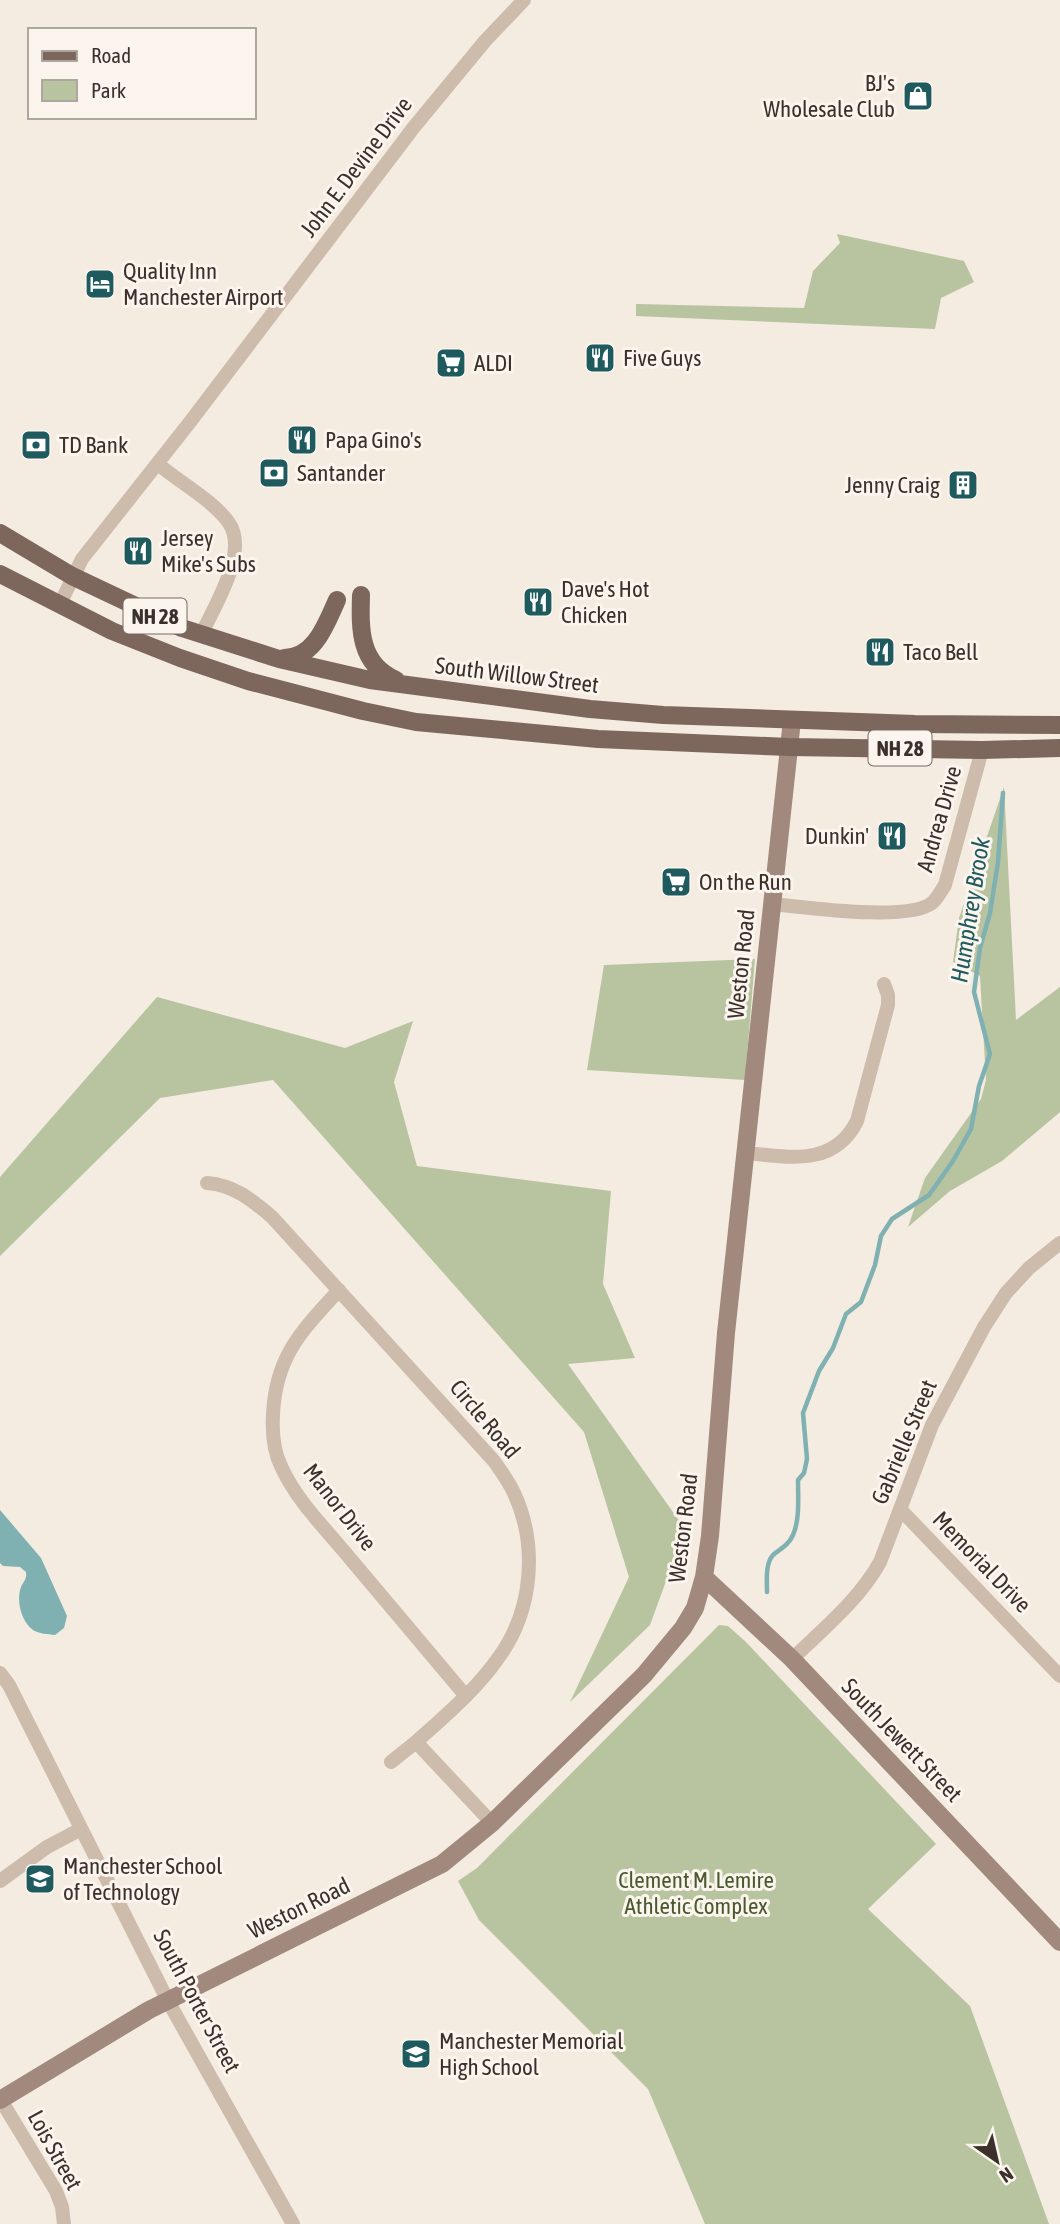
<svg xmlns="http://www.w3.org/2000/svg" width="1060" height="2224" font-family="'Asap Condensed',sans-serif">
  <style>
    .green { fill: #b8c4a0 }
    .water { fill: #7fb0b2 }
    .lines { fill: none; stroke-linecap: round; stroke-linejoin: round }
    .stream { stroke: #7fb0b2; stroke-width: 4.5 }
    .street { stroke: #cdbbac; stroke-width: 14 }
    .secondary { stroke: #a18a7d; stroke-width: 18 }
    .primary { stroke: #7d675c; stroke-width: 18 }
    .labels { text-anchor: middle; dominant-baseline: central; stroke-width: 6; stroke-linejoin: round; paint-order: stroke }
    .shield { fill: #fbf5ee; stroke: #756b66; stroke-width: 2 }
    .shield-label { font-size: 21px; font-weight: bold; fill: #3b302b }
    .poi-label { font-size: 23px; fill: #3b302b; stroke: #fbf5ee; text-anchor: start }
    .street-label { font-size: 23px; fill: #3b302b; stroke: #fbf5ee }
    .park-label { font-size: 23px; fill: #4a5a2e; stroke: #fbf5ee }
    .water-label { font-size: 24px; font-style: italic; fill: #1f5a5e; stroke: #fbf5ee }
  </style>
  <rect width="100%" height="100%" fill="#f4ebe1"/>
  <!-- green -->
  <path class="green" d="M837 234 964 261 974 282 941 298 935 329 636 316V304L804 308 813 271 840 243Z
    M1004 787 1016 1020 1060 987V1112L1002 1161 950 1191 908 1227 925 1178 981 1099 986 1080 980 976 953 962 959 918Z
    M755 959 745 1080 587 1070 604 965Z
    M157 997 345 1048 413 1021 394 1082 417 1166 611 1191 603 1284 635 1358 568 1364 685 1529 650 1625 570 1702 629 1577 584 1432 273 1080 160 1098 0 1256V1177Z
    M719 1625 728 1626 746 1642 936 1844 868 1909 970 2006 1049 2224H705L648 2089 479 1920 458 1881 477 1868Z"/>
  <!-- water -->
  <path class="water" d="M0 1510 41 1558 67 1616 64 1628 55 1635C48 1634 39 1634 33 1630 21 1621 16 1600 21 1587 24 1581 27 1579 26 1572L20 1567 3 1566 0 1563Z"/>
  <g class="lines">
    <!-- stream -->
    <path class="stream" d="M767 1592C767 1581 765 1564 773 1555 781 1548 788 1546 793 1535 800 1519 798 1497 798 1480L804 1473 807 1459 803 1413 819 1371 833 1348 846 1314 861 1302 875 1265 881 1236 892 1219 929 1195 953 1161 971 1129 979 1086 990 1054 974 992 980 948 990 913 998 862 1003 793"/>
    <!-- street -->
    <path class="street" d="M158 464C179 482 214 501 229 523 249 552 214 607 201 635
      M59 606 82 559 190 422 414 127 485 41 524 0
      M772 904C805 907 907 922 932 903 937 899 941 891 945 885L982 750
      M746 1153C789 1157 834 1167 857 1121L888 1005V995L884 984
      M207 1183C234 1185 252 1200 272 1217L494 1461C501 1471 509 1482 514 1493 538 1545 533 1610 499 1657 477 1689 445 1716 416 1742L492 1823
      M339 1290C302 1331 276 1355 273 1414 272 1432 273 1450 281 1466 296 1500 324 1527 348 1556 387 1602 426 1649 465 1695
      M900 1509 1060 1676
      M792 1659C823 1629 859 1600 880 1562L932 1425 984 1327 1006 1293 1029 1268 1060 1243
      M0 1673 9 1685 168 2001 293 2224
      M391 1762 416 1742
      M0 1881 47 1847 81 1829
      M1 2100 56 2191 62 2207 64 2224"/>
    <!-- secondary -->
    <path class="secondary" d="M704 1577 792 1659 1060 1942
      M0 2100 149 2010 442 1864 492 1823 644 1675 683 1628 695 1608 704 1577 710 1536 726 1333 792 720"/>
    <!-- primary -->
    <path class="primary" d="M0 533 72 576 182 628 279 659 370 680 590 709 663 715 915 724 1060 725
      M0 574 112 631 180 658 248 681 363 711 416 722 598 739 789 747 982 750 1060 748
      M361 595C360 629 359 664 396 680
      M284 658C315 658 326 624 337 600"/>
  </g>
  <!-- icons -->
  <defs>
    <g id="shop-square" transform="scale(1.575)"><rect x="-9" y="-9" width="18" height="18" rx="4" fill="#1f5a5e" stroke="#fbf5ee"/><path d="M-5-2.5h2.3a2.7 3.5 0 0 1 5.4 0H5L5.5 6h-11ZM-1.5-2.5h3a1.5 2.3 0 0 0-3 0Z" fill="#fff"/></g>
    <g id="hotel-square" transform="scale(1.575)"><rect x="-9" y="-9" width="18" height="18" rx="4" fill="#1f5a5e" stroke="#fbf5ee"/><path d="M-6-4.5h1.5V1H6V5H4.5V3h-9V5H-6ZM-4 0a1.8 1.8 0 1 1 3.6 0ZM.5 0V-2.5h3Q6-2.5 6 0Z" fill="#fff"/></g>
    <g id="restaurant-square" transform="scale(1.575)"><rect x="-9" y="-9" width="18" height="18" rx="4" fill="#1f5a5e" stroke="#fbf5ee"/><path d="M-5-6h1v4h1v-4h1v4h1v-4h1v5L-1.5 .5V6h-2V.5L-5-1ZM5-6V6H3V1.5H1.5Q1.5-4 5-6Z" fill="#fff"/></g>
    <g id="supermarket-square" transform="scale(1.575)"><rect x="-9" y="-9" width="18" height="18" rx="4" fill="#1f5a5e" stroke="#fbf5ee"/><path d="M-6-5.5h2.5l.6 2H6L4.5 2H-2.5L-4.4-4H-6ZM-1.5 3.2a1.3 1.3 0 1 0 .1 0ZM3 3.2a1.3 1.3 0 1 0 .1 0Z" fill="#fff"/></g>
    <g id="bank-square" transform="scale(1.575)"><rect x="-9" y="-9" width="18" height="18" rx="4" fill="#1f5a5e" stroke="#fbf5ee"/><path d="M-6-4H6V4H-6ZM0-2.3a2.3 2.3 0 1 0 0 4.6a2.3 2.3 0 1 0 0-4.6Z" fill="#fff"/></g>
    <g id="building-square" transform="scale(1.575)"><rect x="-9" y="-9" width="18" height="18" rx="4" fill="#1f5a5e" stroke="#fbf5ee"/><path d="M-4-6H4V6H1V3H-1V6H-4ZM-2.5-4.3h1.7v1.8h-1.7ZM.8-4.3h1.7v1.8H.8ZM-2.5-1h1.7V.8h-1.7ZM.8-1h1.7V.8H.8Z" fill="#fff"/></g>
    <g id="school-square" transform="scale(1.575)"><rect x="-9" y="-9" width="18" height="18" rx="4" fill="#1f5a5e" stroke="#fbf5ee"/><path d="M0-5L7-2L0 1L-7-2ZM-4 1L0 2.5L4 1V4Q0 6-4 4Z" fill="#fff"/></g>
  </defs>
  <g fill-rule="evenodd">
    <use href="#shop-square" x="918" y="96"/>
    <use href="#hotel-square" x="100" y="284"/>
    <use href="#restaurant-square" x="600" y="358"/>
    <use href="#supermarket-square" x="451" y="363"/>
    <use href="#restaurant-square" x="302" y="440"/>
    <use href="#bank-square" x="36" y="445"/>
    <use href="#bank-square" x="274" y="473"/>
    <use href="#building-square" x="963" y="485"/>
    <use href="#restaurant-square" x="138" y="551"/>
    <use href="#restaurant-square" x="538" y="602"/>
    <use href="#restaurant-square" x="880" y="652"/>
    <use href="#restaurant-square" x="892" y="836"/>
    <use href="#supermarket-square" x="676" y="882"/>
    <use href="#school-square" x="40" y="1879"/>
    <use href="#school-square" x="416" y="2054"/>
  </g>
  <g class="labels">
    <!-- shield labels -->
    <g class="shield">
      <rect x="123.5" y="598.5" width="63" height="35" rx="5"/>
      <rect x="868.5" y="730.5" width="63" height="35" rx="5"/>
    </g>
    <g class="shield-label">
      <text x="155" y="616">NH 28</text>
      <text x="900" y="748">NH 28</text>
    </g>
    <!-- poi labels -->
    <g class="poi-label">
      <text x="895" y="83" text-anchor="end">BJ's<tspan x="895" dy="26">Wholesale Club</tspan></text>
      <text x="123" y="271">Quality Inn<tspan x="123" dy="26">Manchester Airport</tspan></text>
      <text x="623" y="358">Five Guys</text>
      <text x="474" y="363">ALDI</text>
      <text x="325" y="440">Papa Gino's</text>
      <text x="59" y="445">TD Bank</text>
      <text x="297" y="473">Santander</text>
      <text x="940" y="485" text-anchor="end">Jenny Craig</text>
      <text x="161" y="538">Jersey<tspan x="161" dy="26">Mike's Subs</tspan></text>
      <text x="561" y="589">Dave's Hot<tspan x="561" dy="26">Chicken</tspan></text>
      <text x="903" y="652">Taco Bell</text>
      <text x="869" y="836" text-anchor="end">Dunkin'</text>
      <text x="699" y="882">On the Run</text>
      <text x="63" y="1866">Manchester School<tspan x="63" dy="26">of Technology</tspan></text>
      <text x="439" y="2041">Manchester Memorial<tspan x="439" dy="26">High School</tspan></text>
    </g>
    <!-- street labels -->
    <g class="street-label">
      <text transform="translate(356 167) rotate(-53)">John E. Devine Drive</text>
      <text transform="translate(517 675) rotate(7)">South Willow Street</text>
      <text transform="translate(939 819) rotate(-74)">Andrea Drive</text>
      <text transform="translate(741 964) rotate(-84)">Weston Road</text>
      <text transform="translate(485 1419) rotate(50)">Circle Road</text>
      <text transform="translate(904 1442) rotate(-67)">Gabrielle Street</text>
      <text transform="translate(340 1507) rotate(52)">Manor Drive</text>
      <text transform="translate(683 1528) rotate(-83)">Weston Road</text>
      <text transform="translate(982 1562) rotate(46)">Memorial Drive</text>
      <text transform="translate(902 1740) rotate(46)">South Jewett Street</text>
      <text transform="translate(299 1908) rotate(-26)">Weston Road</text>
      <text transform="translate(197 2001) rotate(62)">South Porter Street</text>
      <text transform="translate(55 2150) rotate(61)">Lois Street</text>
    </g>
    <!-- park labels -->
    <g class="park-label">
      <text x="696" y="1880">Clement M. Lemire<tspan x="696" dy="26">Athletic Complex</tspan></text>
    </g>
    <!-- water labels -->
    <g class="water-label">
      <text transform="translate(970 910) rotate(-81)">Humphrey Brook</text>
    </g>
  </g>
  <!-- legend -->
  <rect x="28" y="28" width="228" height="91" fill="#fbf5ee" stroke="#aea6a0" stroke-width="2"/>
  <rect x="42" y="51" width="35" height="10" fill="#7d675c" stroke="#aea6a0" stroke-width="2"/>
  <text x="91" y="63" font-size="21" fill="#3b302b">Road</text>
  <rect x="42" y="80" width="35" height="21" fill="#b8c4a0" stroke="#aea6a0" stroke-width="2"/>
  <text x="91" y="98" font-size="21" fill="#3b302b">Park</text>
  <!-- north arrow -->
  <g transform="translate(997 2161) rotate(146)" stroke="#fbf5ee" stroke-width="5" paint-order="stroke">
  <path d="M0-5L12 26L0 18L-12 26Z" fill="#3b302b"/>
  <text y="-10" font-size="19" font-weight="bold" text-anchor="middle" fill="#3b302b">N</text>
  </g>
</svg>
